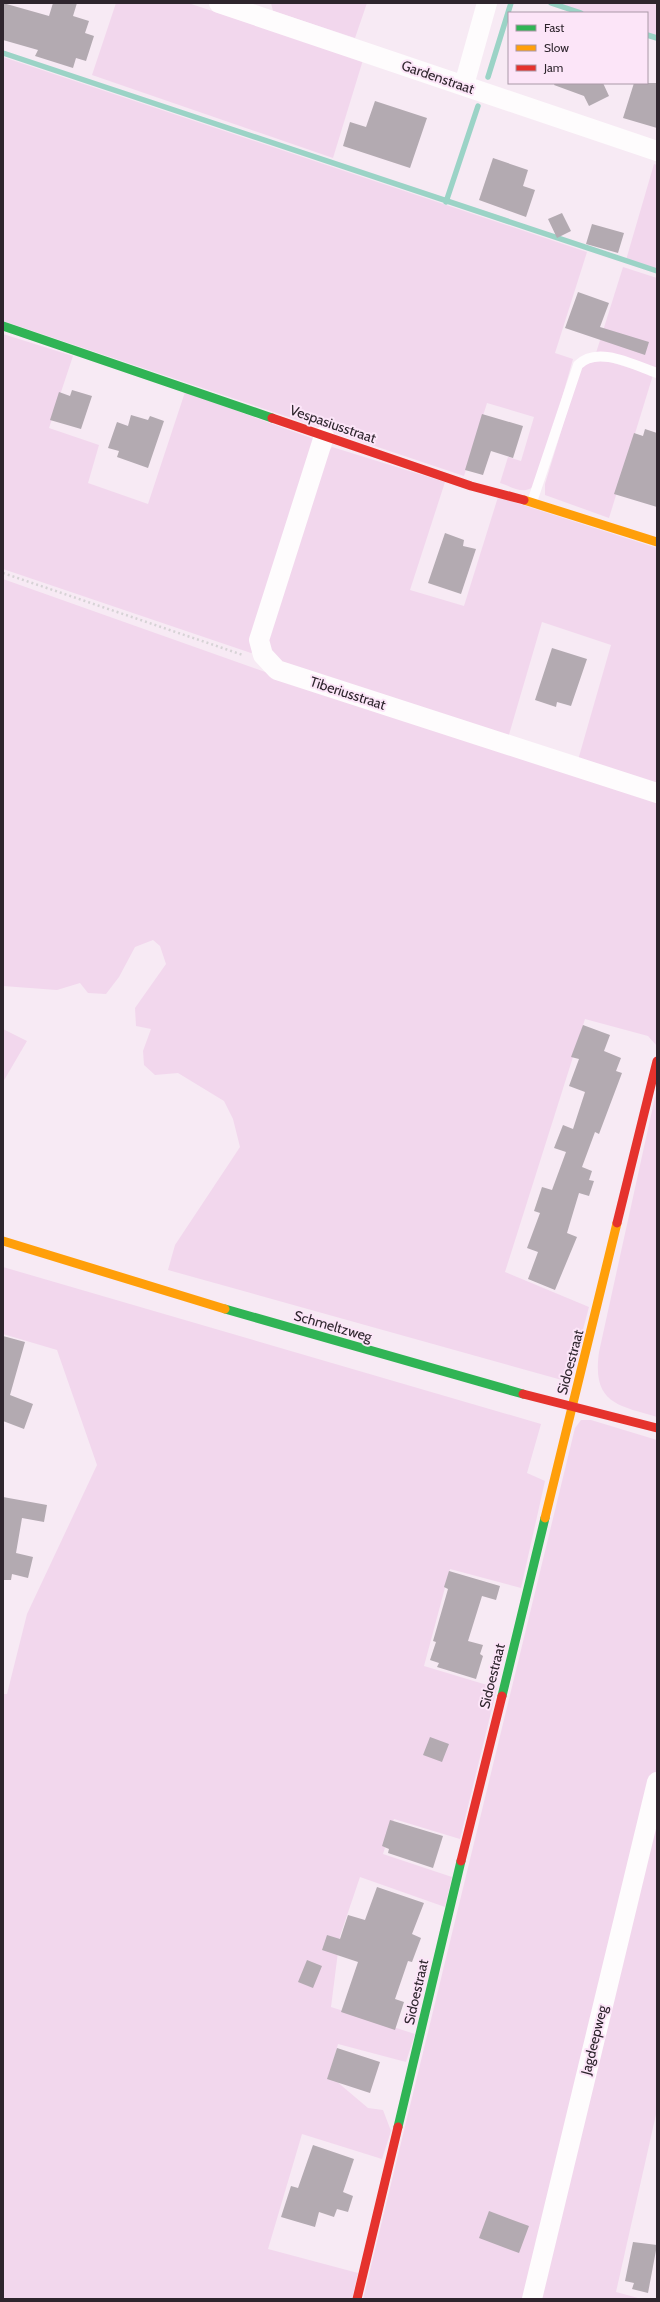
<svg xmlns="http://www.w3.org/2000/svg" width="660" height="2302" font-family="Cabin,sans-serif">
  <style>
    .green { fill: #f2d7ed }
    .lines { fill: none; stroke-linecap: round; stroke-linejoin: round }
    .stream { stroke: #9bd3c6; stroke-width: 5.5 }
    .building { fill: #b3aab1 }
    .path { stroke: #d7d3d6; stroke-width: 2.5; stroke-dasharray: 2 3; stroke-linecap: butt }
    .lane { stroke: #fefcfd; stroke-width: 10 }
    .street { stroke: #fefcfd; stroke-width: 20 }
    .fast { stroke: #30b455; stroke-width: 9 }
    .slow { stroke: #ff9f0a; stroke-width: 9 }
    .jam { stroke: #e5322d; stroke-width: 9 }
    .labels { text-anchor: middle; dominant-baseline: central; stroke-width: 4; stroke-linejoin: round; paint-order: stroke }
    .street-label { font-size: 14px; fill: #2e252d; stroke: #fce5f8 }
  </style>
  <rect width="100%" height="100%" fill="#f7eaf4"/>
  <!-- green -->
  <path class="green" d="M116 3H188L363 60 333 158 92 75Z
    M271 3H367L355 38 273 11Z
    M551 3H657V38L647 35V13H581Z
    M3 57 587 252 555 353 573 359 538 482C525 497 516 488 500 483L508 457 521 461 534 417 487 403 464 476 3 321Z
    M654 164 657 165V270L626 260Z
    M623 267 657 278 656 371 596 353Z
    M3 334 73 356 49 428 99 445 88 483 148 504 185 392 314 439 258 650 251 653 3 569Z
    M600 359 653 375 609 518 545 495V484L581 366Z
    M332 447 445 482 410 590 464 606 498 497 657 548V785L578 760 611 645 542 622 508 738 271 658 265 637 322 460Z
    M3 579 299 684 657 800V1046L648 1036 585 1019 505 1272 589 1307 569 1382 168 1270 175 1245 240 1147 233 1119 224 1101 178 1073 155 1075 144 1065 143 1051 151 1029 136 1026 135 1008 166 964 160 946 153 940 135 947 119 977 106 994 88 993 80 983 57 990 3 986Z
    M3 1029 27 1041 3 1082Z
    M657 1088V1417C617 1405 592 1403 599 1352Z
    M3 1267 541 1424 527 1473 545 1481 521 1588 450 1569 424 1666 497 1688 460 1839 394 1819 383 1854 452 1877 445 1907 360 1877 340 1936 331 2007 415 2034 406 2062 338 2044 329 2075 368 2108 383 2110 391 2131 382 2159 302 2134 268 2249 358 2273 352 2299H3V1694H7L27 1614 97 1465 57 1350 3 1334Z
    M581 1420H591L657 1440V2110L616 2292 638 2298 363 2299 575 1428Z"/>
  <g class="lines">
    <!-- stream -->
    <path class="stream" d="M551 3 581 13
      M647 35 657 38
      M3 53 657 271
      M488 77 511 3
      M446 202 478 106"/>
  </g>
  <!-- building -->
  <path class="building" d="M3 3 49 16 53 3H77L73 16 89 21 85 33 94 36 86 61 76 58 73 68 35 56 38 50 3 40Z
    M555 83H603L609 96 589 106 584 96 554 85Z
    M634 83H657V128L623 118Z
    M375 101 427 118 410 168 343 146 350 122 366 127Z
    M493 158 528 170 523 186 535 190 526 217 479 200Z
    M562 213 571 231 557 238 548 219Z
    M592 224 624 233 618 253 586 244Z
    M578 292 609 303 600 327 649 342 645 355 565 328Z
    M72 390 92 396 81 429 50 420 59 392 70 396Z
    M482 414 523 426 513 458 491 451 483 475 465 470Z
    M131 415 148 420 150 416 164 421 148 468 117 457 119 451 108 448 117 422 128 426Z
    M645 429 657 433V507L614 494 634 433 643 436Z
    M445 533 464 540 463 546 476 549 461 594 428 583Z
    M552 648 587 659 571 706 557 702 556 707 535 700Z
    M583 1025 610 1035 604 1051 621 1058 616 1071 622 1073 599 1134 595 1132 582 1167 592 1171 589 1180 594 1181 589 1196 579 1193 567 1233 577 1237 555 1290 528 1279 538 1252 527 1248 540 1213 534 1211 542 1187 552 1190 566 1152 554 1148 563 1125 573 1129 585 1092 569 1086 579 1059 571 1057Z
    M3 1336 25 1342 10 1395 33 1404 24 1429 3 1421Z
    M3 1497 47 1505 44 1522 22 1518 16 1553 33 1557 28 1578 12 1574 11 1580H3Z
    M449 1571 500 1586 496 1600 482 1596 468 1641 483 1645 480 1654 483 1656 476 1679 437 1667 439 1663 430 1660 436 1642 433 1641 448 1589 444 1587Z
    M430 1737 449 1744 442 1762 423 1755Z
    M390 1820 443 1836 433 1868 388 1853 389 1849 382 1846Z
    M377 1887 424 1903 412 1934 421 1938 412 1962 408 1961 395 1999 404 2002 395 2030 341 2012 358 1962 322 1950 327 1935 340 1939 348 1915 365 1920Z
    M307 1960 322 1966 313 1988 298 1982Z
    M337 2048 380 2062 370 2093 327 2079Z
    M313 2145 354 2159 343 2192 353 2196 348 2212 337 2209 334 2217 319 2212 315 2227 281 2217 291 2186 298 2188Z
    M489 2211 529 2226 519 2253 479 2238Z
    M633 2242 657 2245 648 2293 632 2289 634 2283 625 2281Z"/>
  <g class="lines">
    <!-- path -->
    <path class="path" d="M3 573 243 655"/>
    <!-- lane -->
    <path class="lane" d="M532 502 578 365C597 345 634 365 657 373"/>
    <!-- street -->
    <path class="street" d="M219 3 657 151
      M464 85 487 3
      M324 436 259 640 263 655 277 670 657 793
      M532 2299 657 1782"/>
    <!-- fast -->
    <path class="fast" d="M3 326 272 418
      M225 1309 523 1394
      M502 1696 545 1518
      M398 2127 461 1861"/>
    <!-- slow -->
    <path class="slow" d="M524 500 657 542
      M3 1241 225 1309
      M545 1518 617 1223"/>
    <!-- jam -->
    <path class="jam" d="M272 418 471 486 524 500
      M617 1223 657 1061
      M523 1394 657 1428
      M461 1861 502 1696
      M357 2299 398 2127"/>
  </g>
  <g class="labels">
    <!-- street labels -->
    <g class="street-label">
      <text transform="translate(438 77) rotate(19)">Gardenstraat</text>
      <text transform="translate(333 424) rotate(19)">Vespasiusstraat</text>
      <text transform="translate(348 693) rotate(18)">Tiberiusstraat</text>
      <text transform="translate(333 1326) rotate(16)">Schmeltzweg</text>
      <text transform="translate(570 1362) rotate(-75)">Sidoestraat</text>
      <text transform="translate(492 1676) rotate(-76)">Sidoestraat</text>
      <text transform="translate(416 1992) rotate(-77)">Sidoestraat</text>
      <text transform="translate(594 2040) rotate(-76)">Jagdeepweg</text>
    </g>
  </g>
  <!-- border -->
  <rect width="660" height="2302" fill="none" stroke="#2e252d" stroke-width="8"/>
  <!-- legend -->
  <rect x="508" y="12" width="140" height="72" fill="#fce5f8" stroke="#aa98a7"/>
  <rect x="516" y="25" width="20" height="6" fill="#30b455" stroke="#aa98a7"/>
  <text x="544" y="32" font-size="12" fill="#2e252d">Fast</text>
  <rect x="516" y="45" width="20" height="6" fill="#ff9f0a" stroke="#aa98a7"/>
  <text x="544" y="52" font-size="12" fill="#2e252d">Slow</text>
  <rect x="516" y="65" width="20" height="6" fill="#e5322d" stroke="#aa98a7"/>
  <text x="544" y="72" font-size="12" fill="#2e252d">Jam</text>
</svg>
